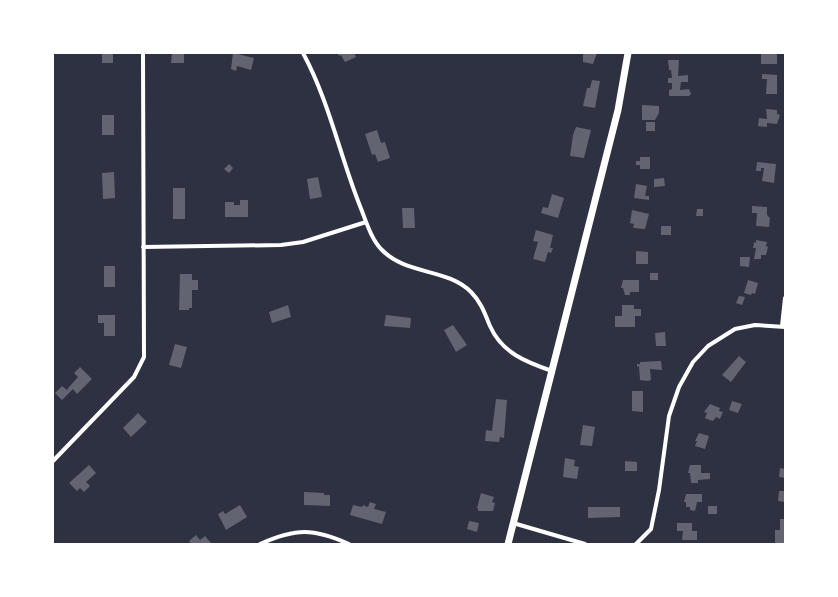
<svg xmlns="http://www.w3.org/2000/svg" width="838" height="597" font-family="'Times New Roman',serif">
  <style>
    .building { fill: #626471 }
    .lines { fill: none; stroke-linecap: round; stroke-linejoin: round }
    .minor { stroke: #fff; stroke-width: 4 }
    .tertiary { stroke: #fff; stroke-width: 7 }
  </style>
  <rect width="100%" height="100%" fill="#2d3142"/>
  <!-- building -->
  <path class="building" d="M102 53H113V63H102Z
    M172 53H184V63H171Z
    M233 53 254 58 251 70 237 66 236 71 231 69Z
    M338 53H354L356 57 345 62 341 55 339 56Z
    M583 53H597L593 64 583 62Z
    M761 53H777V64H761Z
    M668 60H679L678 76 688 75V82H681L680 90 689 89 691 94 689 96H669V90L672 89V83H668V78H672L671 70H669Z
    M762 74 777 75V94H766L767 79H762Z
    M592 80 600 81 595 108 583 106 587 88H590Z
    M642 105 659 106V113L655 120H642Z
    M766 109 777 110V114L780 115 777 124 767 123V127L758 126 759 118 767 119Z
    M102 115H114V135H102Z
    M646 122H655V131H646Z
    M576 127 591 130 584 158 570 156 573 135Z
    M377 130 381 143 385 142 390 158 378 162 375 154 372 155 365 134Z
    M640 157H650V169H640V165H636V161H640Z
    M757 162 776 164 774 183 762 181 764 168H761V171H756Z
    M229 164 233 168 229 173 224 169Z
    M114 172 115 198 103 199 102 173Z
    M318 177 322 197 310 199 307 179Z
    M664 178 665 186 654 187V179Z
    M636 184 647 186 645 196H649V200L634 198Z
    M173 188H185V219H173Z
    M552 194 564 198 558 218 541 213 543 207 548 208Z
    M240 200H248V217H225V202H234V205H240Z
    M752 206 767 207V215L770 218 769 227 756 226 757 213H752Z
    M402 208H414L415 228H403Z
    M697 209H703V216H696Z
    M632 210 649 214 645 229 633 228 634 224 630 223Z
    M661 226H671V235H661Z
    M536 230 553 235 550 248H553L551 253 548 252 545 262 533 259 538 242 533 241Z
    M756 240 767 242 766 246 768 247 766 255H761V259H754L756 248H753L754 242 756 243Z
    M636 251 648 252V264H636Z
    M740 257H750L749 267 740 266Z
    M104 266H115V287H104Z
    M650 273H658V280H650Z
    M180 274H192V280H198V290H192V308H189V310H179Z
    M623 280H639V292H630V295H625L623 288H621Z
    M748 280 758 283 755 294 752 293 751 295 744 293Z
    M739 296 745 297 742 305 736 303Z
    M288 305 291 317 272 323 269 312Z
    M622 305H634V309H641V316H635V327H615V316H622Z
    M98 315H115V336H104V323H98Z
    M386 315 411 318 410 328 384 326Z
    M453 325 467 345 456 352 444 330Z
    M665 332 666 346H656L655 333Z
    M175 344 187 347 181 368 169 365Z
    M739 356 746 362 731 382 722 375Z
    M661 361 662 370 650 369 651 380 648 381 640 380 639 366 637 367V364H640V362Z
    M80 367 92 379 77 394 73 389 62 400 55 393 62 386 67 390 69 387 78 377 74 373Z
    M632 391H643V412L632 411Z
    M496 399 507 400 504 438 500 437 499 442 485 441 486 430 492 431Z
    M732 401 742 404 738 413 729 410Z
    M710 404 720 408 719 411 723 412 720 419 716 417 713 421 707 419 705 418 707 413 704 412Z
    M138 413 147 422 131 437 123 428Z
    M583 425 595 427 592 446 580 445Z
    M699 433 709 436 705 449 695 446 697 441H695Z
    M565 458 575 460 574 466 579 467 577 479 563 477Z
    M625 461 637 462V471H625Z
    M89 465 96 473 86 482 90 486 84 492 80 488 77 491 69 483Z
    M690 465H701V473H710V479L698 480V483H691L690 473H688Z
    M780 468 785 469V478L779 477Z
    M779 491H785V502L778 501Z
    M304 492 324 493V495H330V506L304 505Z
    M481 493 494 497 492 502 495 503 493 511H478V509L477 508Z
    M686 494H702V502H697L695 511 690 510V507H686V502H684Z
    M370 502 376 504 374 509 386 512 382 524 350 515 353 505 362 507 363 505 368 507Z
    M240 505 247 517 226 530 218 514 223 511 225 514Z
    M708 506H717V514H708Z
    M588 507H620V517L588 518Z
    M780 519H785V543H775V530H780Z
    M469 521 479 523 477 532 467 529Z
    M677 523H692V531H697V540H682L683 531H677Z
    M196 535 200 540 205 536 211 543 191 544 189 541Z"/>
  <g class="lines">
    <!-- minor -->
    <path class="minor" d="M303 53C329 101 340 156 360 206 366 221 371 239 382 250 406 275 447 268 471 292 481 302 485 314 490 326 502 353 526 362 552 371
      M143 247 281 245 303 242 366 222
      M782 326 785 298
      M53 461 134 377 144 357 143 53
      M513 523 585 544
      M260 544C296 528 313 528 349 544
      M636 544 651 529 659 490 669 416 679 387 693 362 708 346 735 329 755 325 785 327"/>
    <!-- tertiary -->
    <path class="tertiary" d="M508 544 618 110 628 53"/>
  </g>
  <!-- border -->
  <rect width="838" height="597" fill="none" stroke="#ffffff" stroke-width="108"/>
</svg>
